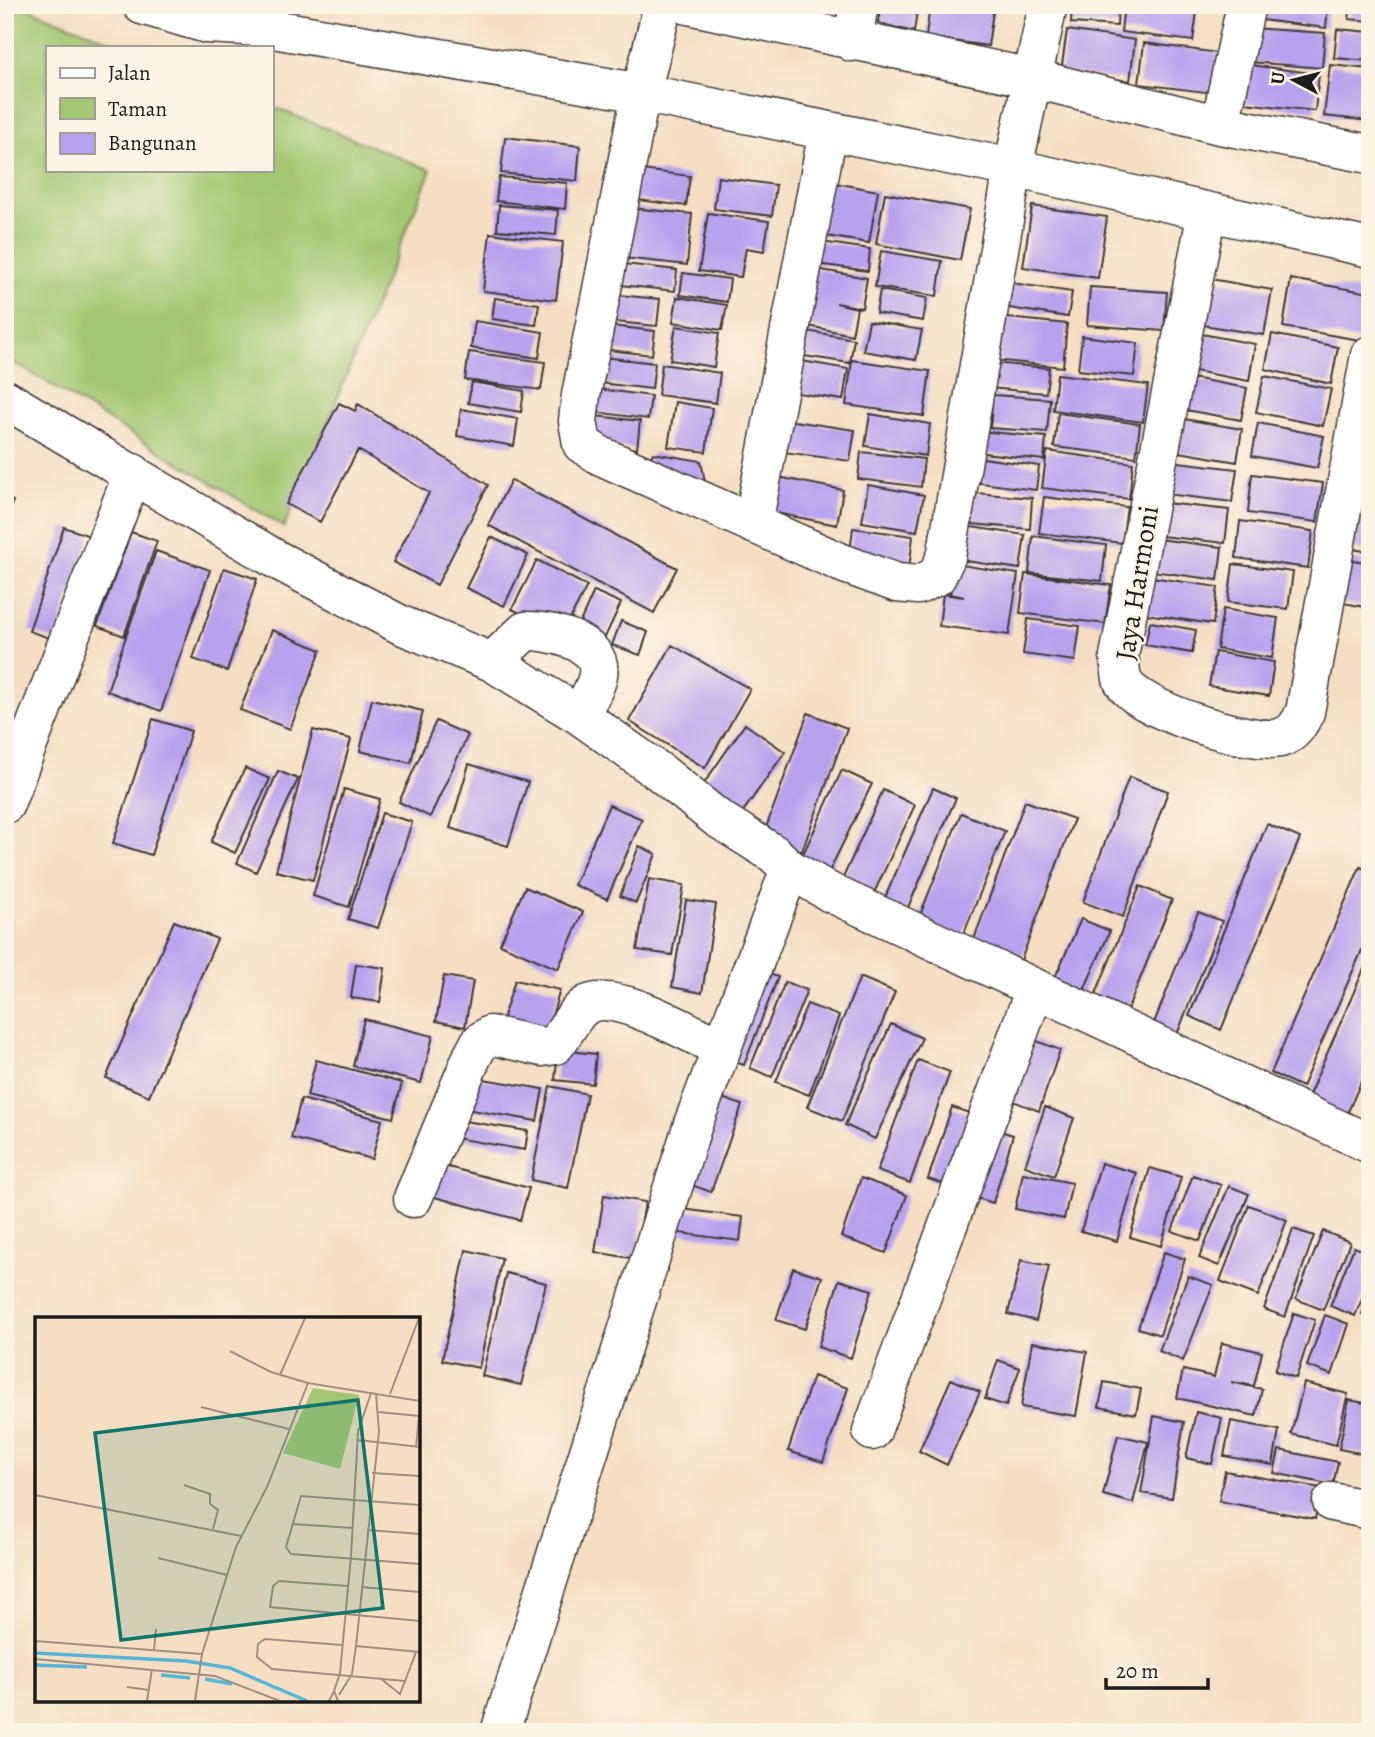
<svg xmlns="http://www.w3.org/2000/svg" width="1375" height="1737" font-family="Alegreya,serif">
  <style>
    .green { fill: #a3c772; stroke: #607247; stroke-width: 2 }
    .building { fill: #b7a2ee }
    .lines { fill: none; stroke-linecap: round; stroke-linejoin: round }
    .minor-casing { stroke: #3d3935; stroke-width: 41 }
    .minor { stroke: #fff; stroke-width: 38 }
    .labels { text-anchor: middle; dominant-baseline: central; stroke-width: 5; stroke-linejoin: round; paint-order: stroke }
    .street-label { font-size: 28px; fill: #1c1c1c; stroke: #fcf5e5 }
    .inset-river { fill: none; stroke: #56b6d5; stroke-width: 3.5 }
    .inset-road { fill: none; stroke: #9e9080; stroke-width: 2 }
    .view { fill: #0f766e; fill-opacity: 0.15; stroke: #0f766e; stroke-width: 3.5 }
    .inset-edge { fill: none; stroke: #1c1c1c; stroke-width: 3.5 }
  </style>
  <rect width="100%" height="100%" fill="#fcf5e5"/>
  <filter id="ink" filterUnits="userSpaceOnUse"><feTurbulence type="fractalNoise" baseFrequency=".0143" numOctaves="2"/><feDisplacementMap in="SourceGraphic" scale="14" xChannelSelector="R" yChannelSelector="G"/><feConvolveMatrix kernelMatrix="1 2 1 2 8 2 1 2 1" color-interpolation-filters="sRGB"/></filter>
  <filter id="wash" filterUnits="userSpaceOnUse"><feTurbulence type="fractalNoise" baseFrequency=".00686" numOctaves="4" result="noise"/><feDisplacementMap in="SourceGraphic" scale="28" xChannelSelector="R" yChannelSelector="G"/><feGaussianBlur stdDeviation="1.57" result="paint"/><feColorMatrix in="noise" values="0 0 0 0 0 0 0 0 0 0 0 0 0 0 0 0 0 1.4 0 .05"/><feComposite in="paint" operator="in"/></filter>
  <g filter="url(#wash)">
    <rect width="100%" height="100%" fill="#f5dec2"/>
    <!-- green -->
    <path class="green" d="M5 5H20L125 47H47V170H271V106L431 170 284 527 5 357Z"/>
    <g id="blocks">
      <!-- building -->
      <path class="building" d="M881 5H918L914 32 878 23Z
        M930 5H994L988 46 926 37Z
        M1072 5H1118L1117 26 1071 23Z
        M1124 5 1197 12 1193 41 1121 32Z
        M1262 5H1328L1326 28 1261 20Z
        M1351 5H1370V21L1349 19Z
        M1252 28 1325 33 1322 68 1250 62Z
        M1337 29 1370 32V61L1334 58Z
        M1067 30 1135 40 1130 81 1061 72Z
        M1144 43 1219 53 1214 93 1139 84Z
        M1250 65 1319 74 1315 111 1245 103Z
        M1330 65 1370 69V121L1324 116Z
        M505 137 580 146 577 181 501 173Z
        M634 169 690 176 686 206 630 199Z
        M499 177 567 183 565 209 496 201Z
        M718 177 776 185 772 216 714 209Z
        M824 181 878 191 869 243 814 234Z
        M885 193 970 209 960 260 876 244Z
        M499 205 558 210 556 235 497 230Z
        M1032 206 1107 217 1098 278 1023 267Z
        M620 207 692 214 687 265 615 257Z
        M708 213 769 221 764 251 746 248 741 277 699 271Z
        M490 233 563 242 556 300 483 291Z
        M814 241 870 249 868 271 810 263Z
        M881 251 942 261 937 296 875 287Z
        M615 263 677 270 675 291 612 284Z
        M805 267 867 278 862 308 836 303 857 308 852 335 794 323Z
        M683 273 730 279 727 302 680 295Z
        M1211 279 1272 290 1264 335 1203 325Z
        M1291 279 1370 293 1366 341 1283 327Z
        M1012 283 1072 292 1068 317 1009 308Z
        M1090 287 1167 292 1164 331 1087 325Z
        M880 290 927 298 923 321 876 313Z
        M607 294 660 299 657 326 605 321Z
        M677 297 727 305 722 330 673 322Z
        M495 298 539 304 536 325 492 319Z
        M998 317 1067 324 1063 367 994 360Z
        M475 321 543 332 539 358 471 348Z
        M869 321 922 330 916 360 863 351Z
        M602 325 655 331 652 355 600 349Z
        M676 326 719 333 714 367 670 360Z
        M795 329 854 339 850 363 791 354Z
        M1191 332 1255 344 1249 381 1184 369Z
        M1272 334 1338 347 1331 384 1265 369Z
        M1082 336 1138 343 1134 376 1078 370Z
        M469 352 545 362 541 390 465 380Z
        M593 356 655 363 652 389 590 382Z
        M790 359 848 369 843 400 784 391Z
        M852 360 930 371 924 416 846 405Z
        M991 363 1049 368 1046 393 989 388Z
        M662 364 720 373 716 403 658 395Z
        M1057 374 1148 385 1143 422 1053 410Z
        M1264 376 1331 389 1323 426 1256 412Z
        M1186 377 1247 388 1241 420 1180 409Z
        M472 382 524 391 521 412 468 403Z
        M591 388 651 396 648 419 587 411Z
        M993 395 1050 399 1047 432 990 428Z
        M675 402 712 408 706 452 668 447Z
        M339 403 355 411 358 404 488 485 437 585 393 562 429 493 358 450 320 522 286 504Z
        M461 409 518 419 514 446 457 436Z
        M1058 413 1140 424 1136 457 1054 447Z
        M870 414 930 424 926 456 865 446Z
        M586 415 640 421 637 449 583 443Z
        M780 419 855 430 850 461 776 451Z
        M1184 419 1242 429 1237 462 1179 452Z
        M1258 423 1324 436 1317 468 1252 456Z
        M978 431 1046 437 1044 460 976 452Z
        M1047 451 1133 463 1129 499 1042 488Z
        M861 452 924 459 921 487 858 479Z
        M653 453 701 461 705 482 648 462Z
        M976 457 1039 466 1036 490 973 482Z
        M1170 461 1237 469 1232 502 1166 494Z
        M1362 465 1370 467V504L1356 502Z
        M1252 474 1323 483 1317 522 1248 513Z
        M768 475 843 490 837 525 761 510Z
        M511 480 677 568 654 613 488 525Z
        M868 485 924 495 917 531 862 522Z
        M975 493 1032 498 1030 529 972 524Z
        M1044 497 1127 507 1122 543 1039 533Z
        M5 498 13 501 5 520Z
        M1156 502 1229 510 1225 543 1152 535Z
        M1354 508 1370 511V552L1347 548Z
        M1240 521 1313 531 1308 568 1236 558Z
        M958 525 1025 535 1020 569 953 559Z
        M64 527 90 536 55 640 29 631Z
        M853 528 913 536 909 569 849 561Z
        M131 532 157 541 124 636 97 626Z
        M1033 536 1106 545 1102 581 1029 573Z
        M491 537 528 555 504 606 466 588Z
        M1157 539 1222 547 1218 580 1152 571Z
        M156 551 210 570 161 711 107 691Z
        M1346 559 1370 563V608L1338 602Z
        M537 560 587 586 562 635 512 609Z
        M955 564 1018 574 1009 635 939 626 943 594 964 597 950 594Z
        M1233 564 1293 572 1288 609 1228 602Z
        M224 568 257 579 227 671 193 659Z
        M1025 574 1111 585 1105 624 1020 613Z
        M1151 577 1218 587 1213 624 1145 614Z
        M594 591 621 603 599 650 573 638Z
        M1223 609 1278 618 1272 658 1217 649Z
        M1028 619 1080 626 1075 661 1023 654Z
        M621 621 648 632 640 655 612 645Z
        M1150 622 1196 630 1192 653 1145 645Z
        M272 630 321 650 290 729 240 710Z
        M672 645 750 689 705 768 629 721Z
        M1215 652 1274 662 1269 696 1209 686Z
        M372 699 423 711 411 763 360 751Z
        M808 713 847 728 802 851 763 836Z
        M153 719 191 731 151 855 113 843Z
        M436 721 468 735 430 817 399 802Z
        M745 724 785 752 737 820 698 792Z
        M313 730 351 739 313 880 276 871Z
        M469 764 528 782 508 846 450 828Z
        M245 768 270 779 235 853 211 842Z
        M842 770 872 784 823 884 798 865Z
        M278 771 298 779 256 872 237 863Z
        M1129 777 1168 791 1123 917 1083 902Z
        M933 788 956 798 906 912 883 902Z
        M344 789 380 799 349 907 313 896Z
        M883 790 915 805 867 908 836 893Z
        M1025 801 1074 819 1018 968 970 950Z
        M609 805 642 819 607 899 574 885Z
        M382 813 412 822 378 928 348 919Z
        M961 813 1005 831 960 943 916 925Z
        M1267 824 1300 838 1221 1030 1189 1016Z
        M639 846 656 854 636 903 620 896Z
        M1360 867 1370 871V932L1302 1087 1271 1073Z
        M649 879 684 885 672 955 637 950Z
        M1140 886 1172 900 1123 1021 1090 1008Z
        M525 887 583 912 558 969 500 944Z
        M686 900 716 904 702 993 672 987Z
        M1198 912 1222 921 1176 1037 1152 1028Z
        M1081 919 1110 931 1077 1006 1048 993Z
        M174 921 217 939 149 1096 106 1078Z
        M1370 955V1061L1341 1128 1302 1111Z
        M356 964 385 968 380 1002 351 998Z
        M760 971 778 977 744 1065 726 1059Z
        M444 976 473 981 465 1027 436 1021Z
        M860 977 895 992 842 1121 807 1107Z
        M515 980 560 990 545 1038 500 1027Z
        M785 982 807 990 772 1077 750 1068Z
        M807 1004 839 1016 809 1095 776 1082Z
        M364 1019 433 1036 421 1083 353 1066Z
        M891 1024 922 1038 875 1139 845 1125Z
        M1034 1040 1060 1050 1039 1111 1013 1101Z
        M558 1050 596 1054 593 1084 555 1080Z
        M316 1060 402 1083 393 1118 307 1096Z
        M918 1060 950 1072 910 1183 877 1171Z
        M471 1077 543 1089 537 1121 465 1109Z
        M550 1086 587 1094 568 1188 531 1180Z
        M711 1094 742 1105 711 1192 681 1181Z
        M301 1099 382 1120 372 1159 291 1138Z
        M952 1107 981 1117 958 1189 928 1179Z
        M1045 1107 1074 1118 1054 1176 1025 1166Z
        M458 1120 528 1131 525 1150 455 1138Z
        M984 1126 1013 1135 993 1203 964 1194Z
        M1101 1163 1137 1173 1117 1241 1081 1231Z
        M440 1165 529 1188 520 1220 431 1196Z
        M1150 1168 1181 1177 1161 1246 1130 1237Z
        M1023 1173 1072 1183 1064 1219 1015 1209Z
        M1193 1175 1221 1185 1200 1241 1172 1231Z
        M861 1178 907 1195 886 1253 841 1237Z
        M1229 1186 1249 1194 1219 1266 1199 1258Z
        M604 1195 645 1202 636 1259 595 1252Z
        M1249 1205 1287 1220 1258 1296 1220 1281Z
        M674 1208 743 1217 740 1241 671 1232Z
        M1293 1229 1314 1236 1285 1317 1264 1309Z
        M1323 1231 1350 1242 1323 1310 1296 1299Z
        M1354 1247 1370 1253V1279L1355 1316 1330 1306Z
        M466 1250 502 1258 479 1368 442 1360Z
        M1164 1252 1185 1259 1160 1335 1138 1328Z
        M1021 1260 1049 1266 1036 1321 1008 1314Z
        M793 1268 822 1277 805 1329 776 1320Z
        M506 1273 546 1283 521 1385 482 1376Z
        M1188 1276 1213 1285 1183 1361 1159 1351Z
        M839 1280 872 1290 851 1358 818 1347Z
        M1370 1295V1317L1362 1314Z
        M1294 1313 1315 1320 1296 1378 1275 1371Z
        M1325 1315 1349 1324 1332 1375 1307 1366Z
        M1032 1342 1087 1352 1076 1416 1021 1407Z
        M1222 1343 1262 1352 1254 1386 1231 1382 1262 1389 1256 1416 1177 1398 1183 1370 1214 1377Z
        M998 1360 1020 1368 1006 1406 985 1399Z
        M813 1376 848 1388 823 1462 788 1451Z
        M951 1379 980 1392 947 1465 919 1451Z
        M1104 1382 1141 1389 1136 1414 1099 1407Z
        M1304 1383 1348 1394 1336 1445 1291 1434Z
        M1349 1400 1370 1404V1455L1339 1449Z
        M1196 1412 1222 1418 1212 1464 1186 1458Z
        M1154 1416 1184 1422 1172 1498 1141 1493Z
        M1231 1421 1279 1430 1273 1465 1224 1456Z
        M1118 1435 1148 1442 1133 1503 1103 1495Z
        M1279 1450 1338 1462 1333 1485 1274 1473Z
        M1225 1471 1321 1488 1315 1519 1219 1501Z"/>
    </g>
  </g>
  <g filter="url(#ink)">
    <use href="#blocks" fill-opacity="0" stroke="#3d3935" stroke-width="2"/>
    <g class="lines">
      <!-- minor casing -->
      <g class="minor-casing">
        <path id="minor" d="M142 5 207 24 262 27 641 93 1013 168 1370 248
          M663 5 641 93 581 395 578 421 582 444 601 456 842 563 897 583 918 585 937 576 946 557 1013 168 1048 5
          M688 5 1031 78 1220 125 1370 154
          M852 42 859 5
          M1220 125 1246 5
          M1207 212 1119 656C1121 664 1120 677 1124 683 1139 710 1251 745 1280 738 1294 734 1299 724 1305 712L1370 355
          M5 399 277 560 401 625 492 662 579 715 661 773 717 818 774 854 790 869 831 893 1370 1144
          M753 524 828 131
          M492 662 525 631C548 630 604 641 598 675 596 688 586 703 579 715
          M5 804 133 473
          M413 1198 472 1057 480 1042 490 1035 542 1047 555 1045C566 1033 572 1015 585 1006 613 987 692 1035 721 1048
          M872 1431 1035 989
          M1332 1502 1370 1510
          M500 1732 693 1124 790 869"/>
      </g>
      <!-- minor -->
      <use href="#minor" class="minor"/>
    </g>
  </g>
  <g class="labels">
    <!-- street labels -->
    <g class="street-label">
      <text transform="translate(1137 583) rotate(-81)">Jaya Harmoni</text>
    </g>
  </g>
  <!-- overview -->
  <g transform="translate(35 1317)">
    <rect width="385" height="385" fill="#f5dec2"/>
    <path d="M278 71 324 78 305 152 248 136Z" fill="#a3c772"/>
    <path class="inset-river" d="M0 336 151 344 195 351 272 384M0 348 52 350M126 358 155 361M170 362 197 367"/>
    <path class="inset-road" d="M195 34 236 55 273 66M245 58 270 1M355 77 384 1M166 90 254 112M343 95 385 99M323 123 385 130M381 130 384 99M337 156 385 159M149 168 175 177V187L183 193 178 212M0 178 206 219M385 188 266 179 251 230 256 237 385 247M258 207 318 211M332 213 385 217M123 241 192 258M313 269 244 264 238 269 235 290 385 304M326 270 385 275M0 324 167 337M307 328 230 322 223 327 222 340 237 352 370 364M321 329 385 335M119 333 121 312M0 342 180 359 245 384M345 361 365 377 381 335M92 370 114 373M299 374 305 356 316 239 323 115 336 76M304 378 317 357 321 329 344 114 341 77M112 384 117 352M160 384 167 337 201 230 232 170 273 66 385 84M294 384 299 374 303 384"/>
    <path class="view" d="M323 83 348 291 86 323 60 116Z"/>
    <rect width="385" height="385" class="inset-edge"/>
  </g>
  <!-- margin -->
  <rect width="1375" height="1737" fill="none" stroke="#fcf5e5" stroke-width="28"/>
  <!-- legend -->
  <rect x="46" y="46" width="228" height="126" fill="#fcf5e5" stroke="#a29e95" stroke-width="2"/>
  <rect x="60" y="68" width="35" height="10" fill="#ffffff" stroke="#a29e95" stroke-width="2"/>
  <text x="108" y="80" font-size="21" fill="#1c1c1c">Jalan</text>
  <rect x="60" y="98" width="35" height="21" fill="#a3c772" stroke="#a29e95" stroke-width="2"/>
  <text x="108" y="116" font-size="21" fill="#1c1c1c">Taman</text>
  <rect x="60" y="133" width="35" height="21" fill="#b7a2ee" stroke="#a29e95" stroke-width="2"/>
  <text x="108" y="150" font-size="21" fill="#1c1c1c">Bangunan</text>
  <!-- north arrow -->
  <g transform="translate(1294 80) rotate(277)" stroke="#fcf5e5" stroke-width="5" paint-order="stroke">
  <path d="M0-5L12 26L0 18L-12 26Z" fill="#1c1c1c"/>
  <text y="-10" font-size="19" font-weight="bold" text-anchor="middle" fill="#1c1c1c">U</text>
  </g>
  <!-- scale -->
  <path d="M1106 1678v10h102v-10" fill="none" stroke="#1c1c1c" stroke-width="3.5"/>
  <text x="1116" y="1678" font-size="21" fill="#1c1c1c" stroke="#fcf5e5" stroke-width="5" paint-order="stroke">20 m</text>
</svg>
